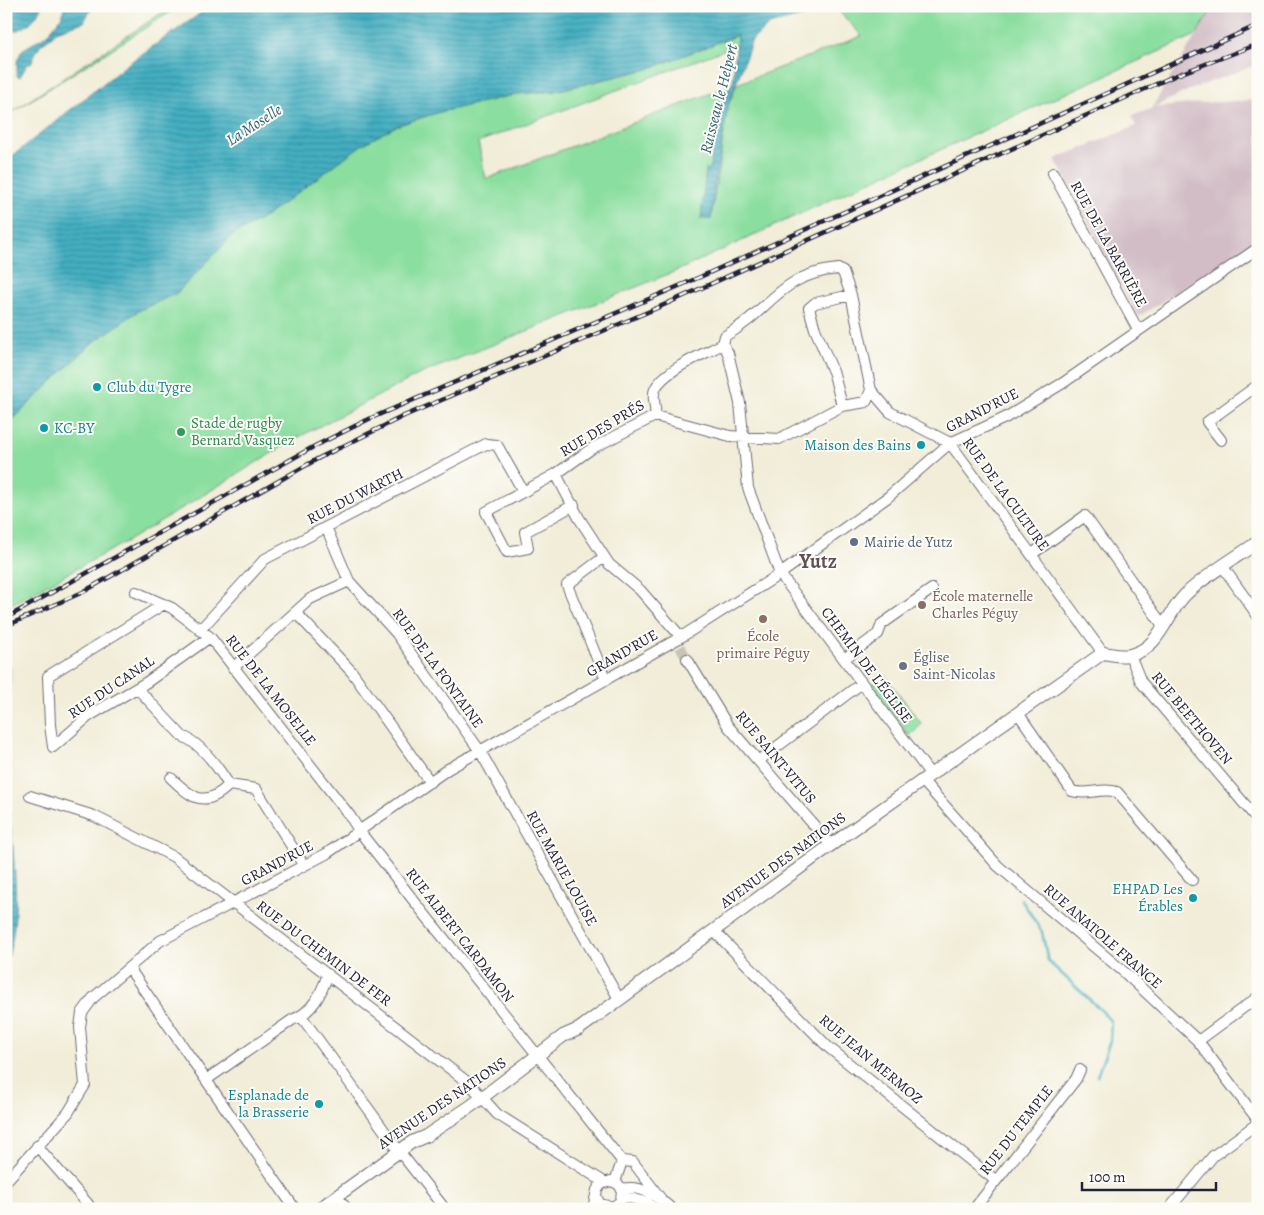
<svg xmlns="http://www.w3.org/2000/svg" width="1264" height="1215" font-family="Alegreya,serif">
  <style>
    .industrial { fill: #d2bdc6 }
    .grass { fill: url(#grass-tufts); stroke: #56806d }
    .green { fill: #8ade9f; stroke: #56806d }
    .water { fill: url(#water-rules); stroke: #32687e }
    .pier { fill: #f1edd8 }
    .lines { fill: none; stroke-linecap: round; stroke-linejoin: round }
    .stream { stroke: #43afc1; stroke-width: 2.5 }
    .minor-tunnel { stroke: #c8c4b9; stroke-width: 10; stroke-dasharray: 10 5; stroke-linecap: butt }
    .minor-casing { stroke: #6a6972; stroke-width: 12 }
    .major-casing { stroke: #6a6972; stroke-width: 14 }
    .minor { stroke: #fff; stroke-width: 10 }
    .major { stroke: #fff; stroke-width: 12 }
    .rail-casing { stroke: #22223b; stroke-width: 4.5 }
    .rail { stroke: #fdfcf7; stroke-width: 2.5; stroke-dasharray: 8; stroke-linecap: butt }
    .culture-dot { fill: #0f9aa8; stroke: #fdfcf7; stroke-width: 2 }
    .leisure-dot { fill: #2e9e5b; stroke: #fdfcf7; stroke-width: 2 }
    .service-dot { fill: #5c6f8a; stroke: #fdfcf7; stroke-width: 2 }
    .education-dot { fill: #8d6e63; stroke: #fdfcf7; stroke-width: 2 }
    .worship-dot { fill: #6b7280; stroke: #fdfcf7; stroke-width: 2 }
    .labels { text-anchor: middle; dominant-baseline: central; stroke-width: 4; stroke-linejoin: round; paint-order: stroke }
    .street-label { font-size: 15px; fill: #22223b; stroke: #fdfcf7 }
    .culture-label { font-size: 15px; fill: #0d838f; stroke: #fdfcf7; text-anchor: end }
    .leisure-label { font-size: 15px; fill: #27864d; stroke: #fdfcf7; text-anchor: start }
    .service-label { font-size: 15px; fill: #4e5e75; stroke: #fdfcf7; text-anchor: start }
    .education-label { font-size: 15px; fill: #785e54; stroke: #fdfcf7; text-anchor: start }
    .worship-label { font-size: 15px; fill: #5b616d; stroke: #fdfcf7; text-anchor: start }
    .water-label { font-size: 16px; font-style: italic; fill: #316177; stroke: #fdfcf7 }
    .district-label { font-size: 20px; font-weight: bold; fill: #614e57; stroke: #fdfcf7 }
  </style>
  <defs>
    <pattern id="grass-tufts" width="24" height="20" patternUnits="userSpaceOnUse" patternTransform="scale(1.25)"><rect width="24" height="20" fill="#8ade9f"/><path d="M3 7l-1-3M5 7V3M7 7l1-3M15 17l-1-3M17 17v-4M19 17l1-3" fill="none" stroke="#77be8a"/></pattern>
    <pattern id="water-rules" width="6" height="5" patternUnits="userSpaceOnUse" patternTransform="scale(1.25)"><rect width="6" height="5" fill="#43afc1"/><path d="M0 2.5h6" fill="none" stroke="#388e9e"/></pattern>
  </defs>
  <rect width="100%" height="100%" fill="#fdfcf7"/>
  <filter id="ink" filterUnits="userSpaceOnUse"><feTurbulence type="fractalNoise" baseFrequency=".02" numOctaves="2"/><feDisplacementMap in="SourceGraphic" scale="10" xChannelSelector="R" yChannelSelector="G"/><feConvolveMatrix kernelMatrix="1 2 1 2 8 2 1 2 1" color-interpolation-filters="sRGB"/></filter>
  <filter id="wash" filterUnits="userSpaceOnUse"><feTurbulence type="fractalNoise" baseFrequency=".0096" numOctaves="4" result="noise"/><feDisplacementMap in="SourceGraphic" scale="20" xChannelSelector="R" yChannelSelector="G"/><feGaussianBlur stdDeviation="1.12" result="paint"/><feColorMatrix in="noise" values="0 0 0 0 0 0 0 0 0 0 0 0 0 0 0 0 0 1.4 0 .05"/><feComposite in="paint" operator="in"/></filter>
  <g filter="url(#wash)">
    <rect width="100%" height="100%" fill="#f1edd8"/>
    <!-- industrial -->
    <path class="industrial" d="M1214 6H1258V64L1187 91 1152 108 1200 103 1258 100V240L1138 317 1055 159 1136 126 1131 116 1151 109Z"/>
    <!-- grass -->
    <path class="grass" d="M172 6H180L6 116Z"/>
    <!-- green -->
    <path class="green" d="M845 6H1214L1196 35 884 175 681 269 420 374 295 439 133 538 8 606 6 426 91 344 138 311 177 293 233 235 265 217 360 146 396 126 436 113 517 94 555 91 648 69 738 35 737 45 478 142 486 179 730 86 721 110 710 169 706 170 701 218 711 219 728 106 737 84 862 36 837 9Z
      M885 676 922 724 910 736 871 686Z"/>
    <!-- water -->
    <path class="water" d="M6 6H42C34 22 25 31 6 32Z
      M64 6H93L84 22 56 31C53 37 49 38 44 42 37 47 35 55 31 63L27 65 20 77 17 76V61L22 50 48 34 62 16Z
      M211 6H845L769 25 752 40 728 106 715 182 711 219H701L706 169H710L721 110 733 80 737 35 648 69 555 91 517 94 436 113 396 126 360 146 265 217 233 235 177 293 138 311 91 344 6 426V161L129 63Z
      M6 595C15 652 7 709 7 767 7 831 27 901 6 964Z"/>
    <!-- pier -->
    <path class="pier" d="M10 605 12 665 6 671V607Z"/>
    <g class="lines">
      <!-- stream -->
      <path class="stream" d="M1021 899 1042 932 1048 961 1103 1012 1111 1022 1110 1041 1097 1076"/>
    </g>
  </g>
  <g filter="url(#ink)">
    <g class="lines">
      <!-- minor-tunnel -->
      <path class="minor-tunnel" d="M680 647 687 659"/>
      <!-- minor casing -->
      <g class="minor-casing">
        <path id="minor" d="M1053 173 1138 330
          M838 269 843 272 851 295 871 390 890 412 950 443 1103 653
          M723 344 728 353 740 403 748 488 780 574 931 775
          M723 344 725 336C769 312 779 274 838 269
          M842 406 834 374 815 329 809 308 815 303 851 295
          M655 416 730 436 779 439 842 406 866 402 871 390
          M655 416C657 407 651 398 655 389 664 370 704 354 723 344
          M1221 440 1207 422 1258 385
          M556 474 579 518 609 564 640 590 681 637
          M574 505 525 532 528 548 507 552 486 512 556 474 591 449 655 416
          M326 527 349 581 397 634 480 751 619 999
          M1032 554 1085 516 1164 627
          M604 557 567 585 606 680
          M1223 567 1258 616
          M136 592 172 608 210 637 350 816 360 832 414 901 622 1161
          M296 613 352 672 430 782
          M200 630 265 559 486 444 497 445 523 491
          M1130 655 1141 682 1258 820
          M687 659 728 726 831 845
          M844 659 878 634 882 624 932 589
          M233 668 310 599 349 581
          M137 688 182 736C202 744 218 767 229 785L256 789 304 866
          M1018 713 1072 791C1088 796 1101 787 1117 792L1192 880
          M53 747 50 725 48 676 164 604
          M53 747 89 716 147 682 210 637
          M758 761 862 683
          M171 778C192 798 205 809 229 785
          M922 780 998 866 1124 972 1198 1041 1258 1120
          M30 796 94 816 174 857 470 1084 497 1114 604 1182
          M714 931 828 1047 995 1180
          M129 968 206 1080
          M301 1016 399 1151 445 1209
          M1198 1041 1258 997
          M37 1146 88 1204
          M622 1161 633 1162 661 1199
          M6 1181 68 1113 85 1085 80 1027 82 1013 93 998 160 941 326 854 448 769 681 637 780 574 888 497 950 443 1005 418 1063 383 1258 248
          M615 1182 622 1161
          M622 1189C641 1184 658 1197 672 1209
          M336 1196 347 1209
          M622 1196 646 1202 656 1209
          M295 1209 206 1080 292 1020C313 1012 321 994 328 974
          M593 1209 597 1190 601 1184 611 1181 618 1184 622 1189 621 1201 613 1207 600 1204 596 1197
          M974 1209 1076 1079 1080 1070
          M1169 1209 1213 1156 1258 1123"/>
      </g>
      <!-- major casing -->
      <g class="major-casing">
        <path id="major" d="M319 1209 412 1142 426 1136 471 1106 563 1036 579 1029 831 845 1103 653C1111 654 1123 657 1130 655 1161 648 1166 613 1186 594 1207 574 1234 559 1258 542"/>
      </g>
      <!-- minor -->
      <use href="#minor" class="minor"/>
      <!-- major -->
      <use href="#major" class="major"/>
      <!-- rail casing -->
      <g class="rail-casing">
        <path id="rail" d="M6 618 315 446 369 419 700 277 1258 25
          M6 626 83 592 319 458 404 416 657 308 1174 76 1258 44"/>
      </g>
      <!-- rail -->
      <use href="#rail" class="rail"/>
    </g>
  </g>
  <!-- markers -->
  <g class="culture-dot">
    <circle cx="97" cy="387" r="5"/>
    <circle cx="44" cy="428" r="5"/>
    <circle cx="921" cy="445" r="5"/>
    <circle cx="1193" cy="898" r="5"/>
    <circle cx="319" cy="1104" r="5"/>
  </g>
  <circle class="leisure-dot" cx="181" cy="432" r="5"/>
  <circle class="service-dot" cx="854" cy="542" r="5"/>
  <g class="education-dot">
    <circle cx="922" cy="605" r="5"/>
    <circle cx="763" cy="619" r="5"/>
  </g>
  <circle class="worship-dot" cx="903" cy="666" r="5"/>
  <g class="labels">
    <!-- street labels -->
    <g class="street-label">
      <text transform="translate(1109 244) rotate(61)">RUE DE LA BARRIÈRE</text>
      <text transform="translate(982 410) rotate(-27)">GRAND'RUE</text>
      <text transform="translate(602 428) rotate(-31)">RUE DES PRÉS</text>
      <text transform="translate(1006 494) rotate(54)">RUE DE LA CULTURE</text>
      <text transform="translate(355 496) rotate(-27)">RUE DU WARTH</text>
      <text transform="translate(622 653) rotate(-30)">GRAND'RUE</text>
      <text transform="translate(867 665) rotate(53)">CHEMIN DE L'ÉGLISE</text>
      <text transform="translate(438 668) rotate(54)">RUE DE LA FONTAINE</text>
      <text transform="translate(111 687) rotate(-34)">RUE DU CANAL</text>
      <text transform="translate(271 690) rotate(52)">RUE DE LA MOSELLE</text>
      <text transform="translate(1192 718) rotate(50)">RUE BEETHOVEN</text>
      <text transform="translate(776 757) rotate(50)">RUE SAINT-VITUS</text>
      <text transform="translate(783 860) rotate(-36)">AVENUE DES NATIONS</text>
      <text transform="translate(277 863) rotate(-28)">GRAND'RUE</text>
      <text transform="translate(562 868) rotate(61)">RUE MARIE LOUISE</text>
      <text transform="translate(460 935) rotate(52)">RUE ALBERT CARDAMON</text>
      <text transform="translate(1103 936) rotate(41)">RUE ANATOLE FRANCE</text>
      <text transform="translate(324 953) rotate(37)">RUE DU CHEMIN DE FER</text>
      <text transform="translate(871 1059) rotate(40)">RUE JEAN MERMOZ</text>
      <text transform="translate(442 1103) rotate(-34)">AVENUE DES NATIONS</text>
      <text transform="translate(1016 1130) rotate(-52)">RUE DU TEMPLE</text>
    </g>
    <!-- culture labels -->
    <g class="culture-label">
      <text x="107" y="387" text-anchor="start">Club du Tygre</text>
      <text x="54" y="428" text-anchor="start">KC-BY</text>
      <text x="911" y="445">Maison des Bains</text>
      <text x="1183" y="889">EHPAD Les<tspan x="1183" dy="17">Érables</tspan></text>
      <text x="309" y="1095">Esplanade de<tspan x="309" dy="17">la Brasserie</tspan></text>
    </g>
    <!-- leisure labels -->
    <g class="leisure-label">
      <text x="191" y="423">Stade de rugby<tspan x="191" dy="17">Bernard Vasquez</tspan></text>
    </g>
    <!-- service labels -->
    <g class="service-label">
      <text x="864" y="542">Mairie de Yutz</text>
    </g>
    <!-- education labels -->
    <g class="education-label">
      <text x="932" y="596">École maternelle<tspan x="932" dy="17">Charles Péguy</tspan></text>
      <text x="763" y="636" text-anchor="middle">École<tspan x="763" dy="17">primaire Péguy</tspan></text>
    </g>
    <!-- worship labels -->
    <g class="worship-label">
      <text x="913" y="657">Église<tspan x="913" dy="17">Saint-Nicolas</tspan></text>
    </g>
    <!-- water labels -->
    <g class="water-label">
      <text transform="translate(719 99) rotate(-76)">Ruisseau le Helpert</text>
      <text transform="translate(254 125) rotate(-33)">La Moselle</text>
    </g>
    <!-- district labels -->
    <g class="district-label">
      <text x="818" y="561">Yutz</text>
    </g>
  </g>
  <!-- margin -->
  <rect width="1264" height="1215" fill="none" stroke="#fdfcf7" stroke-width="25"/>
  <!-- scale -->
  <path d="M1082 1182v8h134v-8" fill="none" stroke="#22223b" stroke-width="2.5"/>
  <text x="1089" y="1182" font-size="15" fill="#22223b" stroke="#fdfcf7" stroke-width="4" paint-order="stroke">100 m</text>
</svg>
